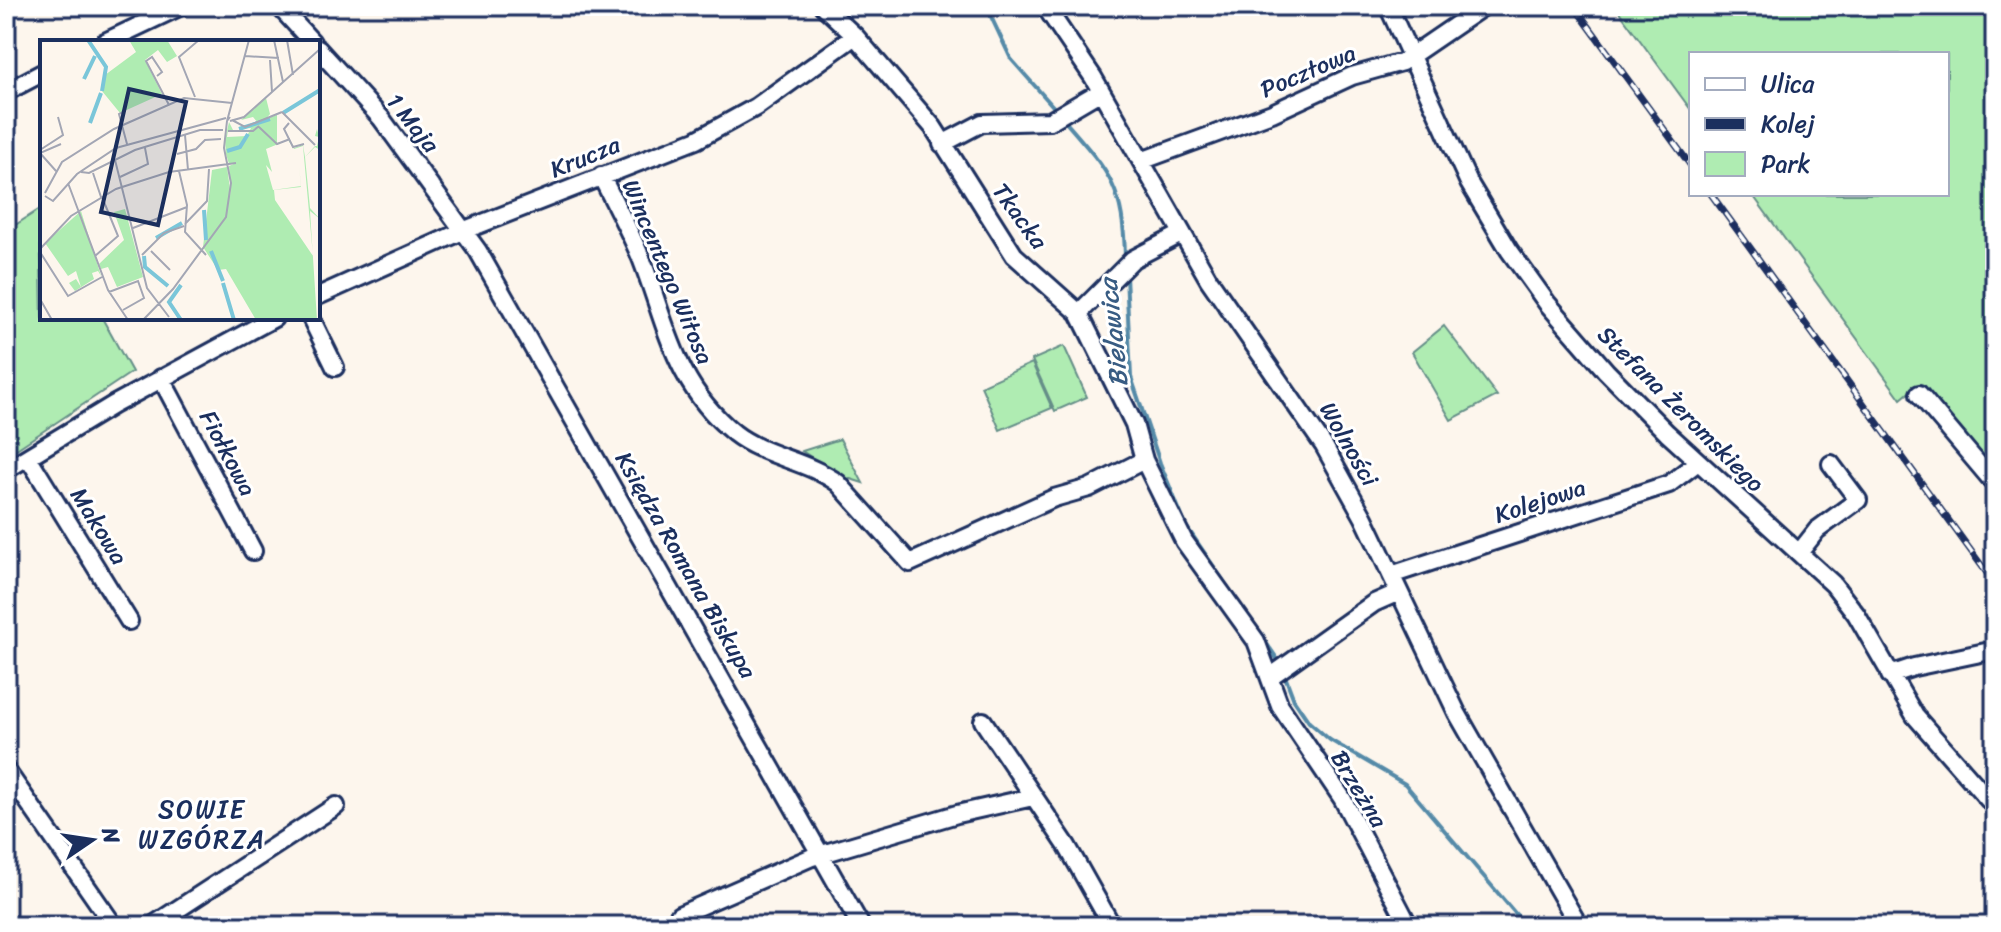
<svg xmlns="http://www.w3.org/2000/svg" width="2001" height="932" font-family="Sriracha,sans-serif">
  <style>
    .green { fill: #afecb2; stroke: #658e88; stroke-width: 2 }
    .lines { fill: none; stroke-linecap: round; stroke-linejoin: round }
    .stream { stroke: #548aa8; stroke-width: 4 }
    .minor-casing { stroke: #1b2f5e; stroke-width: 22 }
    .minor { stroke: #fff; stroke-width: 16 }
    .rail-casing { stroke: #1b2f5e; stroke-width: 7 }
    .rail { stroke: #fff; stroke-width: 4; stroke-dasharray: 12; stroke-linecap: butt }
    .labels { text-anchor: middle; dominant-baseline: central; stroke-width: 6; stroke-linejoin: round; paint-order: stroke }
    .street-label { font-size: 24px; fill: #1b2f5e; stroke: #fff }
    .water-label { font-size: 26px; font-style: italic; fill: #385c83; stroke: #fff }
    .neighbourhood-label { font-size: 26px; letter-spacing: 2px; fill: #1b2f5e; stroke: #fff }
    .inset-river { fill: none; stroke: #7ac6d9; stroke-width: 4 }
    .inset-road { fill: none; stroke: #a3a6b4; stroke-width: 2 }
    .view { fill: #1b2f5e; fill-opacity: 0.15; stroke: #1b2f5e; stroke-width: 4 }
    .inset-edge { fill: none; stroke: #1b2f5e; stroke-width: 4 }
  </style>
  <rect width="100%" height="100%" fill="#fdf6ed"/>
  <filter id="ink" filterUnits="userSpaceOnUse"><feTurbulence type="fractalNoise" baseFrequency=".0125" numOctaves="2"/><feDisplacementMap in="SourceGraphic" scale="16" xChannelSelector="R" yChannelSelector="G"/><feConvolveMatrix kernelMatrix="1 2 1 2 8 2 1 2 1" color-interpolation-filters="sRGB"/></filter>
  <g filter="url(#ink)">
    <!-- green -->
    <path class="green" d="M1615 6H1995V477L1919 384 1901 399 1752 194H1947V54H1691V110Z
      M40 209 42 318H102L132 372 6 456V231Z
      M1444 326 1497 396 1451 420 1412 352Z
      M1064 346 1087 397 1055 411 1032 360Z
      M1032 363 1052 408 1000 430 981 386Z
      M840 439 863 483 838 475 802 451Z"/>
    <g class="lines">
      <!-- stream -->
      <path class="stream" d="M986 6 1011 59 1058 112
        M1063 119C1109 172 1124 186 1125 259
        M1126 276 1131 377 1160 463 1186 526 1280 663
        M1285 676 1294 700 1309 722 1330 740 1405 784 1526 926"/>
      <!-- minor casing -->
      <g class="minor-casing">
        <path id="minor" d="M279 6 312 42
          M823 6 855 36 933 127 1014 255 1079 313 1134 424 1144 460 1184 541 1256 641 1280 706 1342 798 1409 926
          M1045 6 1093 77 1209 280 1324 446 1364 518 1457 713 1579 926
          M1388 6 1469 183 1509 250 1547 303 1606 371 1667 433 1833 584 1856 614 1915 716 1995 807
          M105 42 181 6
          M318 49 381 118 478 251 861 926
          M6 92 42 73
          M942 144 982 123 1050 121 1101 91
          M1141 161 1272 113 1352 76 1402 62 1484 6
          M601 176C615 203 629 230 641 258 667 325 674 384 734 433 765 457 806 460 838 483L910 563 1054 498 1089 488 1144 460
          M318 296 465 230 696 140 756 107 855 36
          M1079 313 1133 259 1181 234
          M311 318 335 367
          M161 378 253 551
          M1919 394 1995 484
          M28 457 129 621
          M6 470 113 405 274 318
          M1799 553 1817 530 1858 500 1831 464
          M1391 575 1669 484 1698 462
          M1890 675 1914 667 1995 650
          M1270 677 1374 603 1399 592
          M983 721 1067 846 1112 926
          M6 770 114 926
          M679 915 812 857 957 814 1033 797
          M152 926 336 806"/>
      </g>
      <!-- minor -->
      <use href="#minor" class="minor"/>
      <!-- rail casing -->
      <g class="rail-casing">
        <path id="rail" d="M1574 6 1691 166
          M1711 194 1995 584"/>
      </g>
      <!-- rail -->
      <use href="#rail" class="rail"/>
    </g>
  </g>
  <g class="labels">
    <!-- street labels -->
    <g class="street-label">
      <text transform="translate(1308 71) rotate(-23)">Pocztowa</text>
      <text transform="translate(413 123) rotate(51)">1 Maja</text>
      <text transform="translate(585 157) rotate(-22)">Krucza</text>
      <text transform="translate(1020 216) rotate(54)">Tkacka</text>
      <text transform="translate(668 272) rotate(67)">Wincentego Witosa</text>
      <text transform="translate(1681 409) rotate(45)">Stefana Żeromskiego</text>
      <text transform="translate(1349 444) rotate(60)">Wolności</text>
      <text transform="translate(228 453) rotate(62)">Fiołkowa</text>
      <text transform="translate(1540 501) rotate(-18)">Kolejowa</text>
      <text transform="translate(99 526) rotate(58)">Makowa</text>
      <text transform="translate(686 565) rotate(60)">Księdza Romana Biskupa</text>
      <text transform="translate(1359 789) rotate(59)">Brzeżna</text>
    </g>
    <!-- water labels -->
    <g class="water-label">
      <text transform="translate(1113 333) rotate(-96)">Bielawica</text>
    </g>
    <!-- neighbourhood labels -->
    <g class="neighbourhood-label">
      <text x="202" y="809">SOWIE<tspan x="202" dy="30">WZGÓRZA</tspan></text>
    </g>
  </g>
  <!-- overview -->
  <g transform="translate(40 40)">
    <rect width="280" height="280" fill="#fdf6ed"/>
    <path d="M89 0H127L137 16 127 22 118 10 105 20 122 54 80 73 62 51 65 35 96 12ZM226 58 230 74 226 79 242 73 237 75V103L250 100 254 108 263 105 265 117 275 106H277L279 97 275 96 277 89 279 97 280 110 275 107 265 117 270 168 280 179 270 171 277 280H216L186 229 178 230 163 207 172 130 187 127 191 156 189 126 196 123 189 124 186 114 185 100 189 82 193 90H199L195 91 188 90 187 97 207 96 211 88 199 89 219 84 213 77 201 80ZM248 100 254 109 263 106 273 216 235 160 234 150 261 147 259 125 261 146 233 150 226 125 232 132 226 109ZM85 169 103 237 77 247 68 227 61 229 59 224 84 200 74 172ZM41 171 61 236 58 231 52 233 54 239 35 251 29 243 36 239 41 247 36 231 28 236 5 203Z" fill="#afecb2" fill-rule="evenodd"/>
    <path class="inset-river" d="M48 0 66 27 62 51M44 39 55 16M243 73 280 50M50 83 61 53M199 89 230 79M187 111 200 107 208 94M164 170 166 200M116 198 142 183M171 211 183 241M104 216 105 227 128 246M183 243 194 280M141 245 129 262 141 280"/>
    <path class="inset-road" d="M234 0 243 42M247 0 253 35M205 16 239 18M230 20 232 52M117 36 122 32 112 17 106 21 129 65M155 57 139 17 159 0M83 72 79 74 87 104M242 72 275 105M190 77 187 81 209 0M192 80 205 87 242 72M190 81 204 77 280 9M249 83 244 89 253 107 264 104M219 87 237 104 250 99M188 91H213L219 86M145 95 148 130M0 110 23 95 18 77M137 114 156 109 165 100 181 99M75 120 107 248 129 277M16 131 0 113 21 104M139 131 147 165 145 192 166 215M41 132 49 133 95 110 160 90H183M53 133 61 157M80 137 108 124 105 108M28 143 68 250 88 280M5 153 22 122 74 89 144 58 192 63M5 156 13 161 37 134 76 108 186 78M145 184 167 161 169 129M93 188 147 167M0 209 31 176 76 149 129 132 196 123M111 211 130 230M0 212 28 256 62 237M102 215 124 193 144 186M55 216 78 196 62 157M69 252 98 241 104 258 83 270M0 259 12 280M103 280 133 249 186 177 191 143 184 108 187 81"/>
    <path class="view" d="M89 49 146 62 118 185 61 172Z"/>
    <rect width="280" height="280" class="inset-edge"/>
  </g>
  <!-- margin -->
  <rect width="2001" height="932" fill="none" stroke="#fff" stroke-width="32"/>
  <rect x="16" y="16" width="1969" height="900" fill="none" stroke="#1b2f5e" stroke-width="3" filter="url(#ink)"/>
  <!-- legend -->
  <rect x="1689" y="52" width="260" height="144" fill="#ffffff" stroke="#a4acbf" stroke-width="2"/>
  <rect x="1705" y="78" width="40" height="12" fill="#ffffff" stroke="#a4acbf" stroke-width="2"/>
  <text x="1761" y="92" font-size="24" fill="#1b2f5e">Ulica</text>
  <rect x="1705" y="118" width="40" height="12" fill="#1b2f5e" stroke="#a4acbf" stroke-width="2"/>
  <text x="1761" y="132" font-size="24" fill="#1b2f5e">Kolej</text>
  <rect x="1705" y="152" width="40" height="24" fill="#afecb2" stroke="#a4acbf" stroke-width="2"/>
  <text x="1761" y="172" font-size="24" fill="#1b2f5e">Park</text>
  <!-- north arrow -->
  <g transform="translate(92 840) rotate(77)" stroke="#ffffff" stroke-width="6" paint-order="stroke">
  <path d="M0-6L14 30L0 20L-14 30Z" fill="#1b2f5e"/>
  <text y="-12" font-size="22" font-weight="bold" text-anchor="middle" fill="#1b2f5e">N</text>
  </g>
</svg>
